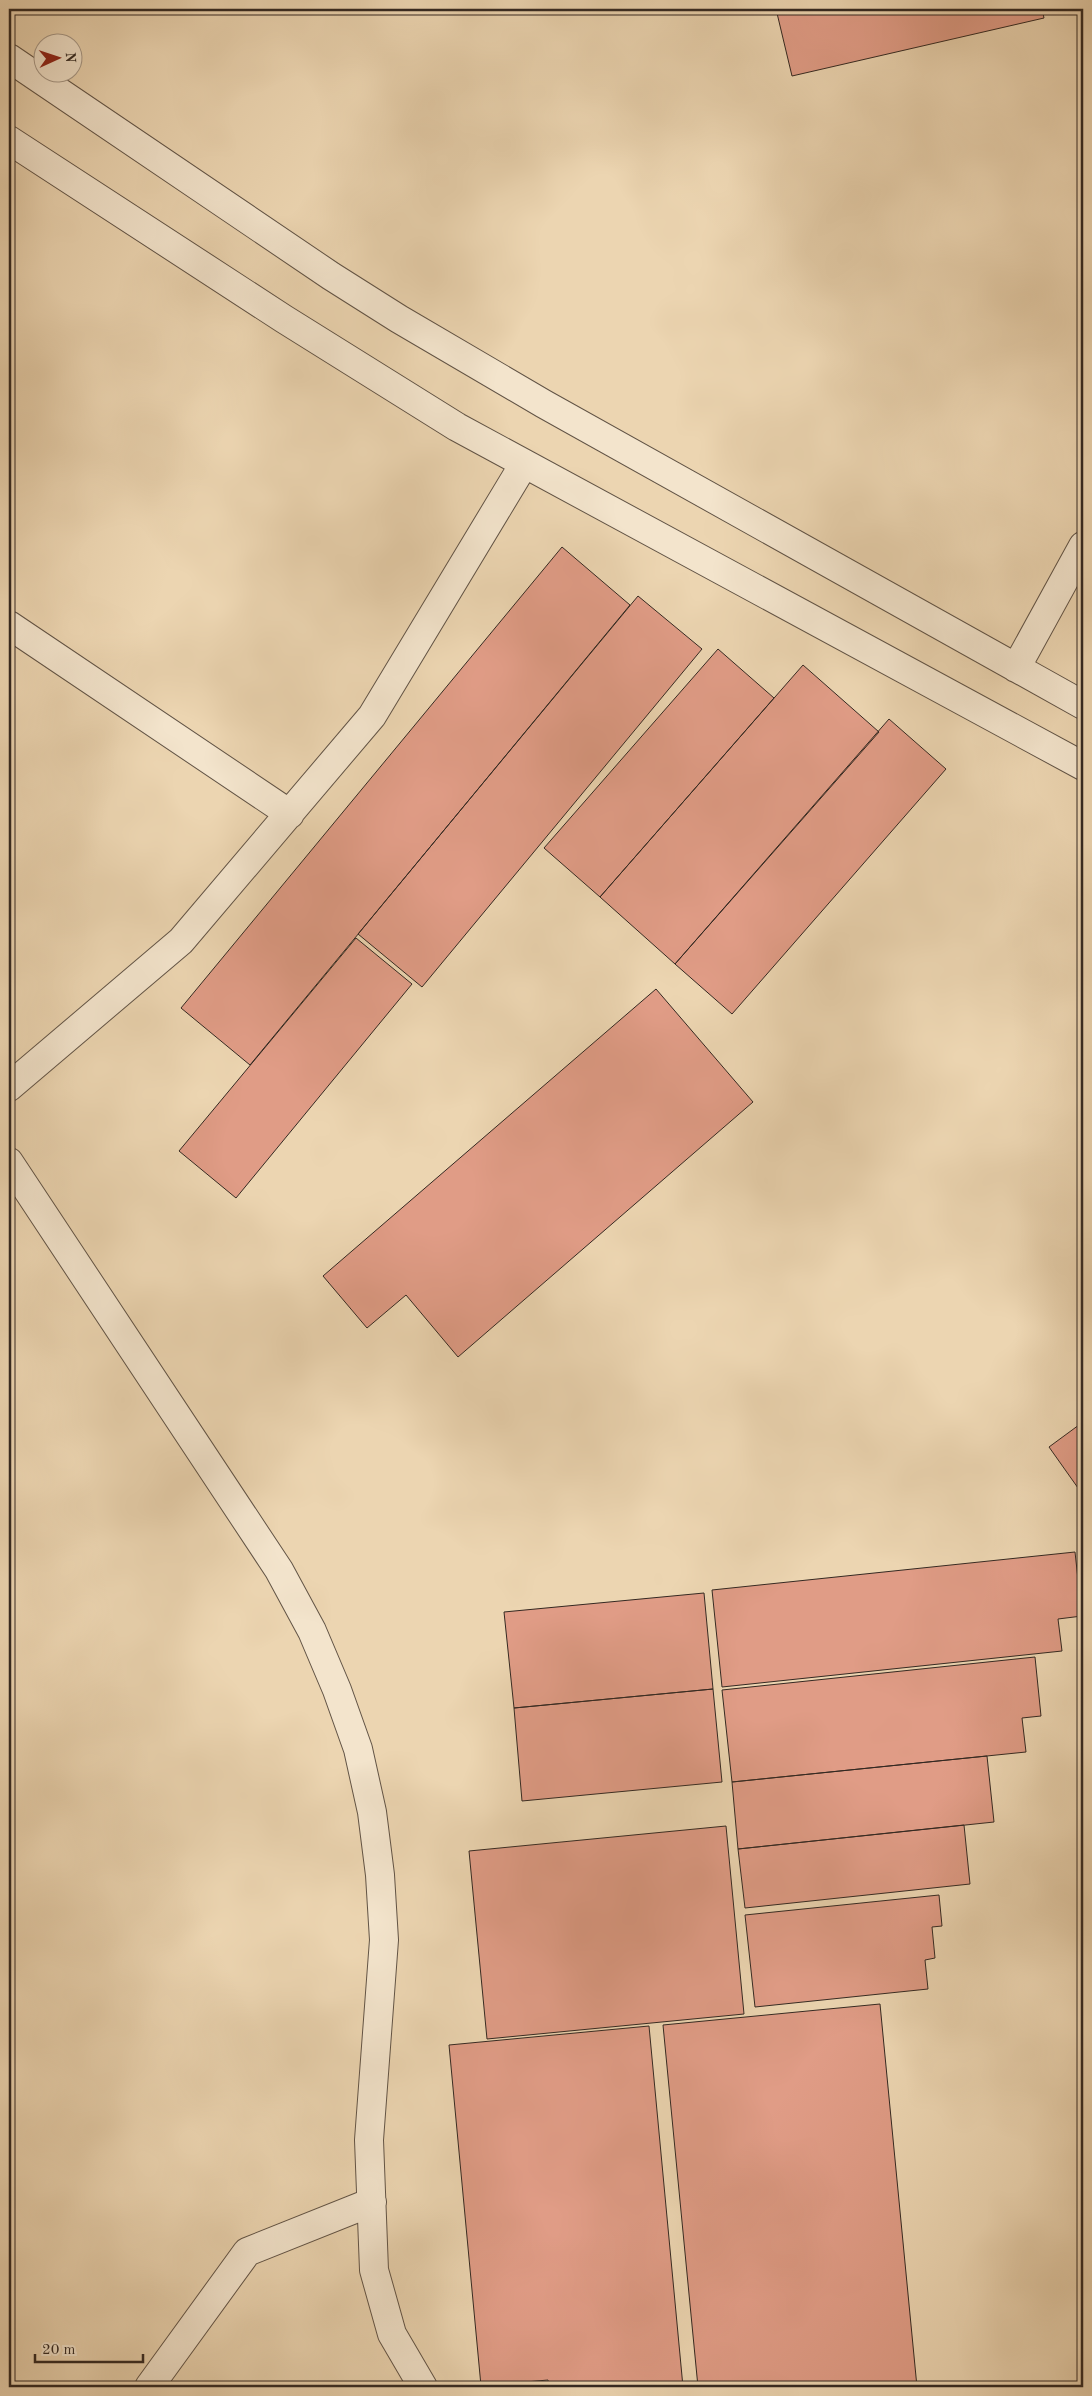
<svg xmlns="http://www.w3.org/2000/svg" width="1092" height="2396" font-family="'Old Standard TT',serif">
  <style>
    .building { fill: #e09c86; stroke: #342922 }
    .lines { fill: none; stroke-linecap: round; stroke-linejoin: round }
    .minor-casing { stroke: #625446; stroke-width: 30 }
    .minor { stroke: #f3e4cc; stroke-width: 28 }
  </style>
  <rect width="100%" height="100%" fill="#ecd5b1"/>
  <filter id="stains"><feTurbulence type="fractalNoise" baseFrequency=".004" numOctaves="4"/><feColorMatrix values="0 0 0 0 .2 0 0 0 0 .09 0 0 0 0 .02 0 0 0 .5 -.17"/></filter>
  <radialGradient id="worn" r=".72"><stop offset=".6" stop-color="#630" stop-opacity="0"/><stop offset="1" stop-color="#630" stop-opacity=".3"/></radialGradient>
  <!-- building -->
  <path class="building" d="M776 9H1042L1044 18 792 76Z
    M562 547 630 605 250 1065 181 1008Z
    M638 596 702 649 422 987 358 934Z
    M718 649 774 698 600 897 544 848Z
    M803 665 879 732 675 964 600 897Z
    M889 719 946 769 732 1014 675 964Z
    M356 938 412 984 236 1198 179 1151Z
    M656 989 753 1102 458 1357 406 1295 367 1328 323 1276Z
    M1083 1422V1495L1049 1447Z
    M1075 1552 1082 1616 1058 1619 1062 1651 722 1687 712 1590Z
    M704 1593 713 1689 514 1708 504 1612Z
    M1035 1657 1041 1716 1022 1718 1026 1752 732 1782 722 1690Z
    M713 1689 722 1782 522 1801 514 1708Z
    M987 1756 994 1822 738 1849 732 1782Z
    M964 1825 970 1884 745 1908 738 1849Z
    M726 1826 744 2014 487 2039 469 1851Z
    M939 1895 942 1926 932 1927 935 1958 925 1960 928 1989 755 2007 745 1915Z
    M880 2004 917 2387H698L663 2025Z
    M649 2026 683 2387H549L548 2380 481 2386 449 2045Z"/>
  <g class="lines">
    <!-- minor casing -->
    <g class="minor-casing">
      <path id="minor" d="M9 58 331 276 399 319 544 404 1083 705
        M9 140 284 319 457 427 1083 766
        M9 625 290 814
        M1016 668 1083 546
        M9 1087 181 941 372 716 524 464
        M9 1162 279 1570 312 1631 337 1690 358 1749 372 1812 380 1875 384 1940 369 2140 374 2270 392 2334 423 2387
        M149 2387 247 2252 372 2202"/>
    </g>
    <!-- minor -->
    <use href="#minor" class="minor"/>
  </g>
  <!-- margin -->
  <rect width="1092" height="2396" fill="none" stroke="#ecd5b1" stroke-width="30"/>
  <rect x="10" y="10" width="1072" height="2376" fill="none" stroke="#342922" stroke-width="2.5"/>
  <rect x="15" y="15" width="1062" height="2366" fill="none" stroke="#342922"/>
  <!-- north arrow -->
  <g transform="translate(58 58) rotate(87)"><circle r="24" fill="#f3e4cc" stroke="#a79988"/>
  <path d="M0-4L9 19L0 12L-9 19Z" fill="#8f2418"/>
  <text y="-8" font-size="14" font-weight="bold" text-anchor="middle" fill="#342922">N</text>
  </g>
  <!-- scale -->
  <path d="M35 2354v8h108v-8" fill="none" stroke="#342922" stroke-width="2.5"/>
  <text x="42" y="2354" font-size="15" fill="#342922" stroke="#f3e4cc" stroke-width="4" paint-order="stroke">20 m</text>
  <rect width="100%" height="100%" filter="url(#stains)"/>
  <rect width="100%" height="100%" fill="url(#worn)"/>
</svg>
